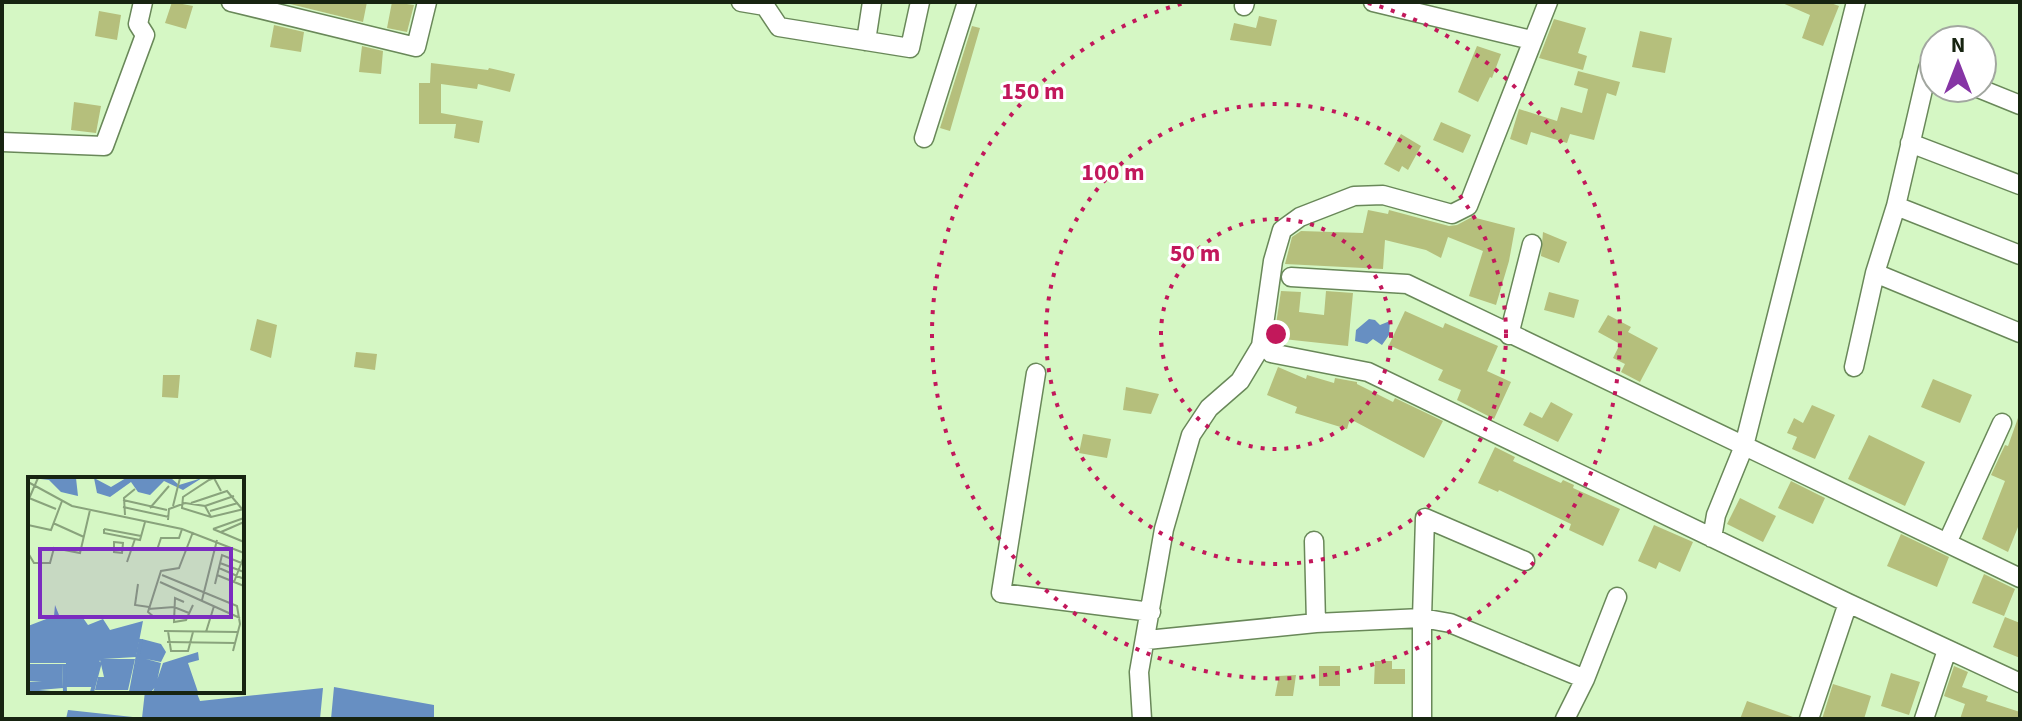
<svg xmlns="http://www.w3.org/2000/svg" width="2022" height="721" font-family="'Source Sans 3',sans-serif">
  <style>
    .water { fill: #678fc2 }
    .building { fill: #b5bf7c }
    .lines { fill: none; stroke-linecap: round; stroke-linejoin: round }
    .minor-casing { stroke: #698859; stroke-width: 21 }
    .minor { stroke: #fff; stroke-width: 18 }
    .ring { fill: none; stroke: #c2185b; stroke-width: 4; stroke-dasharray: 4 8 }
    .inset-river { fill: none; stroke: #678fc2; stroke-width: 4 }
    .inset-road { fill: none; stroke: #89a37c; stroke-width: 2 }
    .view { fill: #7b2cbf; fill-opacity: 0.15; stroke: #7b2cbf; stroke-width: 4 }
    .inset-edge { fill: none; stroke: #172411; stroke-width: 4 }
    .centre { fill: #c2185b; stroke: #fff; stroke-width: 4 }
    .ring-label { font-size: 24px; text-anchor: middle; font-weight: bold; fill: #c2185b; stroke: #fff; stroke-width: 6; stroke-linejoin: round; paint-order: stroke }
  </style>
  <rect width="100%" height="100%" fill="#d5f7c4"/>
  <!-- water -->
  <path class="water" d="M1369 319 1375 320 1380 325 1390 321 1389 335 1382 345 1373 339 1367 344 1355 341 1356 330Z
    M334 687 434 705V719H331Z
    M323 688 320 719H66L68 710 142 718 145 691H196L200 701Z"/>
  <!-- building -->
  <path class="building" d="M172 2 193 6 186 29 165 23Z
    M282 2H367L363 22Z
    M392 2 414 5 407 32 387 28Z
    M1780 2H1828L1839 6 1823 46 1802 38 1810 15Z
    M99 11 121 15 117 40 95 36Z
    M1259 16 1277 20 1271 46 1230 40 1234 23 1256 28Z
    M1554 19 1586 28 1578 53 1587 56 1583 70 1539 58Z
    M274 25 304 32 301 52 270 47Z
    M972 26 980 28 950 131 940 128Z
    M1640 31 1672 38 1665 73 1632 67Z
    M362 46 383 51 381 74 359 72Z
    M1477 46 1501 54 1492 78 1490 77 1478 102 1458 92Z
    M431 63 488 70 489 68 515 74 510 92 478 84 477 89 441 84V113L483 121 479 143 454 138 456 124H419V83H430Z
    M1578 71 1620 82 1616 96 1607 93 1594 140 1570 134 1567 143 1531 132 1527 145 1510 139 1519 109 1557 121 1561 107 1582 113 1588 89 1574 85Z
    M74 102 101 106 96 133 71 130Z
    M1441 122 1471 135 1463 153 1433 140Z
    M1401 134 1421 146 1408 170 1402 166 1399 172 1384 164Z
    M1368 210 1388 214 1389 210 1449 226 1457 225 1472 217 1515 228 1509 261 1496 305 1469 296 1483 251 1448 237 1441 258 1426 250 1385 240 1383 269 1285 264 1292 237 1301 231 1363 233Z
    M1543 232 1567 242 1559 263 1541 256Z
    M1281 291 1301 292 1299 312 1324 315 1326 291 1353 293 1348 346 1274 338Z
    M1549 292 1579 300 1574 318 1544 310Z
    M1405 311 1443 328 1445 323 1498 346 1487 371 1511 382 1494 419 1457 400 1461 390 1438 380 1443 370 1389 345Z
    M1608 315 1631 327 1628 332 1658 348 1640 382 1621 372 1625 364 1613 358 1620 344 1598 332Z
    M257 319 277 325 271 358 250 350Z
    M356 352 377 354 375 370 354 367Z
    M1278 367 1306 379 1307 375 1334 383 1335 378 1357 382V384L1393 402 1395 398 1443 421 1424 458 1350 419 1347 429 1295 413 1297 407 1267 395Z
    M163 375H180L178 398 162 397Z
    M1933 379 1972 395 1960 423 1921 407Z
    M1126 387 1159 394 1151 414 1123 410Z
    M1551 402 1573 414 1558 442 1523 425 1530 412 1542 418Z
    M1812 405 1835 415 1815 459 1792 449 1797 437 1787 433 1794 418 1803 423Z
    M2018 418 2020 522 2008 552 1982 539 2005 481 1991 475 2005 445 2008 446Z
    M1083 434 1111 439 1107 458 1079 453Z
    M1869 435 1925 462 1905 506 1848 479Z
    M1495 447 1515 457 1513 461 1561 483 1563 480 1574 485 1573 488 1620 509 1603 546 1569 530 1571 524 1499 490 1498 492 1478 483Z
    M1791 481 1825 498 1813 524 1778 508Z
    M1740 498 1776 516 1763 542 1727 524Z
    M1654 525 1693 542 1680 572 1659 562 1656 569 1638 561Z
    M1901 534 1949 557 1937 587 1887 566Z
    M1984 574 2015 589 2004 616 1972 603Z
    M2005 617 2020 623V658L1993 647Z
    M1375 661H1392V669H1405V684H1374Z
    M1319 666H1340V686H1319Z
    M1954 666 1968 672 1962 687 1988 696 1986 701 2020 712V719H1960L1965 704 1944 696Z
    M1891 673 1920 682 1909 715 1881 706Z
    M1296 675 1293 696H1275L1279 676Z
    M1833 684 1871 696 1864 719H1822Z
    M1747 701 1793 717V719H1740Z"/>
  <g class="lines">
    <!-- minor casing -->
    <g class="minor-casing">
      <path id="minor" d="M231 2 416 47 427 2
        M741 2 765 6
        M766 2 765 6 779 27 910 48 920 2
        M1373 2 1531 40
        M1244 6 1245 2
        M866 41 872 2
        M1978 88 2020 105
        M924 138 967 2
        M2 142 104 146 145 35 138 24 143 2
        M1910 143 2020 185
        M1896 206 2020 255
        M1875 273 2020 333
        M1291 277 1407 284 2020 578
        M1509 335 1532 244
        M1271 353 1368 372 1848 603 2020 683
        M1854 367 1875 273 1896 206 1928 68 1934 70
        M1036 373 1001 593 1151 612
        M1712 538 1716 515 1744 446 1856 2
        M1314 541 1316 623
        M1947 543 2002 423
        M1147 640 1316 623 1422 618 1450 623 1585 679
        M1142 719 1139 672 1164 529 1191 435 1209 408 1240 381 1261 346 1273 261 1282 230 1300 217 1354 196 1383 195 1452 214 1468 206 1548 2
        M1422 719V618L1425 518 1525 561
        M1565 719 1585 679 1617 597
        M1809 719 1848 603
        M1924 719 1947 650"/>
    </g>
    <!-- minor -->
    <use href="#minor" class="minor"/>
  </g>
  <!-- distance rings -->
  <g class="ring">
    <circle cx="1276" cy="334" r="115"/>
    <circle cx="1276" cy="334" r="230"/>
    <path d="M1368 3A344 344 0 1 1 1184 3"/>
  </g>
  <!-- overview -->
  <g transform="translate(28 477)">
    <rect width="216" height="216" fill="#d5f7c4"/>
    <path d="M4 1H48L50 19 33 15 21 3ZM66 1 83 10 98 1H143L151 8 174 1 155 13 136 4 122 18 110 15 103 5 82 20 69 16ZM27 128 31 138H53L60 148 75 142 82 153 115 144 108 180 75 182H107L100 213H67L70 200H76L72 183 65 207H38V186H0V149L26 139ZM114 162 133 167 138 175 133 185 118 182 133 186 128 209 123 215H104ZM170 175 171 183 160 186 170 215H125L135 186ZM0 187H34L35 211 11 213 35 215H0V205L14 204H0Z" fill="#678fc2"/>
    <path class="inset-river" d="M36 187 37 215M36 208H66M64 215 72 185M103 215 113 162"/>
    <path class="inset-road" d="M0 5 44 29 154 52 216 76M193 14 186 1 181 3 155 20 154 31 183 40 216 32M1 21 28 32M95 23 139 33M0 24 10 1M163 26 199 14 214 32M145 29 152 1M177 29 206 19M95 30 141 40M122 31 141 9M182 34 210 26M97 38 96 21 107 12M140 43 141 32 157 26 177 29 183 40M25 46 56 60M0 48 23 53 34 24M76 52V56L112 63 117 45M76 52 113 59M185 52 216 41M185 52 216 65M193 55 216 45M86 65 95 66 94 76 86 75ZM129 73 133 61H151L154 52M0 76 6 86H22L26 71 52 76 62 33M99 85 107 62M192 86 216 95M191 91 216 102M134 98 209 129 212 147 205 174M189 98 216 109M132 105 212 141M206 105 216 79M110 107 107 128 121 130M187 107 194 78 216 87M174 123 189 63M156 125 147 121 146 145 158 143 165 128M120 132 146 130 161 136M126 140 120 135 133 94 151 91 165 55M136 154 209 155M140 154 143 174H160L165 155M178 155 186 129M139 165 207 166"/>
    <path class="view" d="M12 72H203V140H12Z"/>
    <rect width="216" height="216" class="inset-edge"/>
  </g>
  <circle cx="1276" cy="334" r="12" class="centre"/>
  <g class="ring-label">
    <text x="1033" y="99">150 m</text>
    <text x="1113" y="180">100 m</text>
    <text x="1195" y="261">50 m</text>
  </g>
  <!-- border -->
  <rect width="2022" height="721" fill="none" stroke="#172411" stroke-width="8"/>
  <!-- north arrow -->
  <g transform="translate(1958 64)"><circle r="38" fill="#ffffff" stroke="#a2a7a0" stroke-width="2"/>
  <path d="M0-6L14 30L0 20L-14 30Z" fill="#8635a5"/>
  <text y="-12" font-size="22" font-weight="bold" text-anchor="middle" fill="#172411">N</text>
  </g>
</svg>
